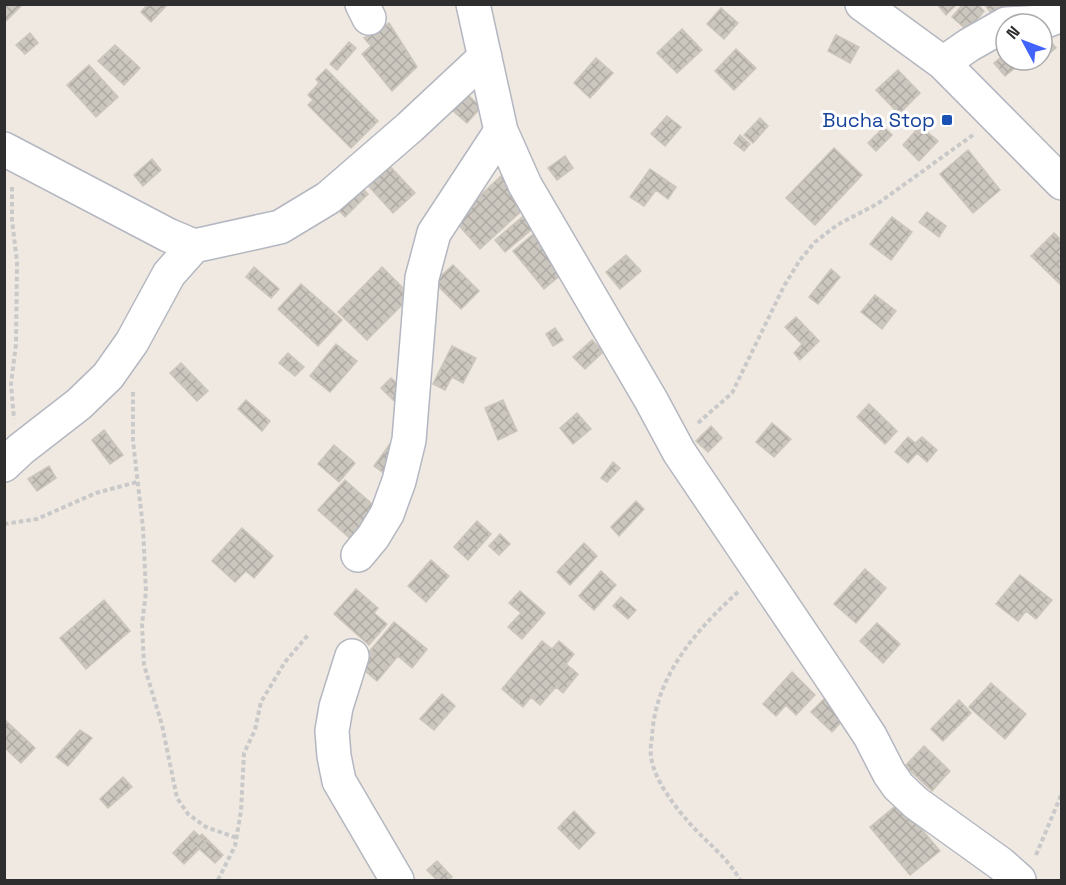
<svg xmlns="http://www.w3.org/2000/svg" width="1066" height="885" font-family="'Space Grotesk',sans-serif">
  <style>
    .building { fill: url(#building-cross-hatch); stroke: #cbc5ba; stroke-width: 1.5 }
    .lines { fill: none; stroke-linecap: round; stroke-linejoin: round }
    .street-casing { stroke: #b4b7c1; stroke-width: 36 }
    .path { stroke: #c9c9c9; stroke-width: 4; stroke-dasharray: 4.5 3; stroke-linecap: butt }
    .street { stroke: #fff; stroke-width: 33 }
    .transit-dot { fill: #1a4fb4; stroke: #fff; stroke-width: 2 }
    .labels { text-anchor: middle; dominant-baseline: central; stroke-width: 6; stroke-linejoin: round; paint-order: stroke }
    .transit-label { font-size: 20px; fill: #164399; stroke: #fff; text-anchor: end }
  </style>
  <defs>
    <pattern id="building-cross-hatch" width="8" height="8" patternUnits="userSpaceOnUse" patternTransform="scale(1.5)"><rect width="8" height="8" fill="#cbc7bf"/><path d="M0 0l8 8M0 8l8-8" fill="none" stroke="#afaba4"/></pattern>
  </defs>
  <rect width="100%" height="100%" fill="#efe9e1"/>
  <!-- building -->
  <path class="building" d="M4 4H23L4 23Z
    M148 4H168L151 22 141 12Z
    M937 4H957L946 15Z
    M963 4H977L984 11 968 31 952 17Z
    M984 4H1017L998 22Z
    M721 8 738 23 724 39 707 24Z
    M389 23 417 67 392 91 362 54 371 46 364 38Z
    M682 29 702 50 677 73 657 53Z
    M1042 31 1056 48 1042 59Z
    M30 33 38 43 25 54 16 45Z
    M836 35 859 47 850 63 828 51Z
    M349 42 356 48 337 70 330 64Z
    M115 45 140 68 124 85 98 61Z
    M736 49 756 68 734 90 715 71Z
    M1006 53V60H1017L1020 64 1005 76 994 63Z
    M596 58 613 73 590 98 574 83Z
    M89 65 118 97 96 117 67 85Z
    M326 69 378 121 351 148 308 105 313 100 308 95 319 83 316 79Z
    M898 70 920 93 899 114 876 90Z
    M460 88 481 107 467 123 446 105Z
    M667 116 681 127 665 146 651 134Z
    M760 118 768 126 753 143 744 135Z
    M920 126 938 141 919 161 903 145Z
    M884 127 892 135 876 151 868 143Z
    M740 135 750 144 744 151 734 143Z
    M834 148 862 175 815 225 786 198Z
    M968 150 1000 190 973 213 940 174Z
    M565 156 573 168 557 180 548 168Z
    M152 159 161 170 143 186 134 175Z
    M385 161 415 193 393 213 364 181Z
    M650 169 676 187 668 199 656 190 644 206 630 197Z
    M501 176 528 205 480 249 454 220Z
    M356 182 368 194 345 217 333 204Z
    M533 208 543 220 505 252 495 240Z
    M927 212 946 226 939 237 919 222Z
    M892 217 912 232 891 260 870 244Z
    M537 231 568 269 544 289 513 251Z
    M1054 233 1062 241V286L1031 256Z
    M626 255 641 271 620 289 606 272Z
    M453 265 479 291 461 309 434 282Z
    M254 267 279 289 271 298 246 277Z
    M382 267 411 296 367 340 338 312Z
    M831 269 840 277 818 304 809 297Z
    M301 284 342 320 318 346 278 309Z
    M875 295 896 311 882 329 861 312Z
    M796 317 819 341 800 360 794 353 802 344 785 327Z
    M555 328 563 340 553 346 546 334Z
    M592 340 603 352 585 369 573 357Z
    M336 344 357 361 330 392 310 376Z
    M452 346 476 358 463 383 452 377 445 390 433 384Z
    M288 353 304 367 295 376 279 363Z
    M181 363 208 391 197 401 170 373Z
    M391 378 405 391 395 402 381 388Z
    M246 400 270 421 262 431 238 409Z
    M503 400 517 431 498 440 485 408Z
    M869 404 897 431 885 444 857 417Z
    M577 413 591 429 573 444 560 428Z
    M772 423 791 439 774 457 756 442Z
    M711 426 722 438 708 452 696 441Z
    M104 430 123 455 110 464 92 440Z
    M908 437 915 443 922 437 937 450 927 462 917 453 908 463 895 452Z
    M392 441 388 476 374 466Z
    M334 445 355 463 339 482 318 464Z
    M613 462 620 468 607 482 601 478Z
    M49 466 56 478 37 491 28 479Z
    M345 480 381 512 354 542 318 510Z
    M636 501 644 509 619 536 611 527Z
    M477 521 491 534 468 560 454 547Z
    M242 528 273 556 254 578 246 571 235 582 212 561Z
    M500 534 510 544 499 555 489 546Z
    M584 543 597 556 570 585 557 572Z
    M431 560 449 576 426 602 408 586Z
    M865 569 886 588 856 623 834 604Z
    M601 571 616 585 594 610 579 596Z
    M1020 575 1052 600 1036 619 1026 611 1018 621 996 604Z
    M356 589 378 608 374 613 387 624 369 645 334 614Z
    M520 591 545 613 522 639 508 627 521 613 509 603Z
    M621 597 636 610 628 619 613 606Z
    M104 600 130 631 86 669 60 638Z
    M394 622 427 649 412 668 398 656 377 681 358 665Z
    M877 623 900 644 883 663 860 641Z
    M542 641 552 649 559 641 574 654 566 664 578 674 563 693 556 687 540 705 531 697 523 707 502 689Z
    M792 672 815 695 796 715 786 705 776 716 763 704Z
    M991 683 1026 714 1005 739 969 707Z
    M442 694 455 706 434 730 420 719Z
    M827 696 848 715 832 732 811 712Z
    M959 700 971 713 943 741 931 729Z
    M4 719 35 748 21 763 4 747Z
    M80 730 92 738 68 766 56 757Z
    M924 746 950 771 932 791 905 766Z
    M123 777 132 787 108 808 100 799Z
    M899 803 940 851 910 875 870 827Z
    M574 811 595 833 579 849 558 828Z
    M194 831 206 842 184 864 173 853Z
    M202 834 223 855 215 863 193 843Z
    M437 861 452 877 449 880H437L427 870Z"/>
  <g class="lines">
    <!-- street casing -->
    <g class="street-casing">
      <path id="street" d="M362 4 369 18
        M473 4 501 131 525 185 651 400 679 452 841 692 870 736 889 773 898 786 916 803 1001 864 1019 880
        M862 4 943 63 1062 183
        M1006 24 1043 22 1062 15
        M943 63 969 45 1006 24
        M4 149 168 235 194 246
        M4 465 21 449 79 404 108 376 132 342 169 274 194 246 280 227 328 198 410 127 485 57
        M358 555 373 537 387 514 399 481 409 440 422 278 434 233 501 131
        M352 656 336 707 332 731 334 756 339 781 397 880"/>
    </g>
    <!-- path -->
    <path class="path" d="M12 187V220L17 262 16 344 11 384 14 419
      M133 392V441L143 528 146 592 142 624 144 665 162 725 177 798 188 814 206 827 237 838
      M698 423 732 393 784 286 800 260 815 242 837 225 877 204 973 135
      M4 524 37 519 96 493 137 482
      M738 592C695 631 655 677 652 737 651 743 650 750 651 756 653 777 672 803 686 819 703 840 727 856 740 880
      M1036 855 1062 793
      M218 880 235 846 241 811 244 753 255 730 261 702 285 662 308 635"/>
    <!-- street -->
    <use href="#street" class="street"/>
  </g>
  <!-- markers -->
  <rect class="transit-dot" x="941" y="114" width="12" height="12" rx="3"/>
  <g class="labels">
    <!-- transit labels -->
    <g class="transit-label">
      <text x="935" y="120">Bucha Stop</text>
    </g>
  </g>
  <!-- border -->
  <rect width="1066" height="885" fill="none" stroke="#2e2e2e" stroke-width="12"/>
  <!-- north arrow -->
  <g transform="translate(1024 42) rotate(311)"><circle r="28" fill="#ffffff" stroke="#ababab" stroke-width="1.5"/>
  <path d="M0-4.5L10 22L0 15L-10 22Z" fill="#4264fb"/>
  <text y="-9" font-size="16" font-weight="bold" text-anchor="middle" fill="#2e2e2e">N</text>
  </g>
</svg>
